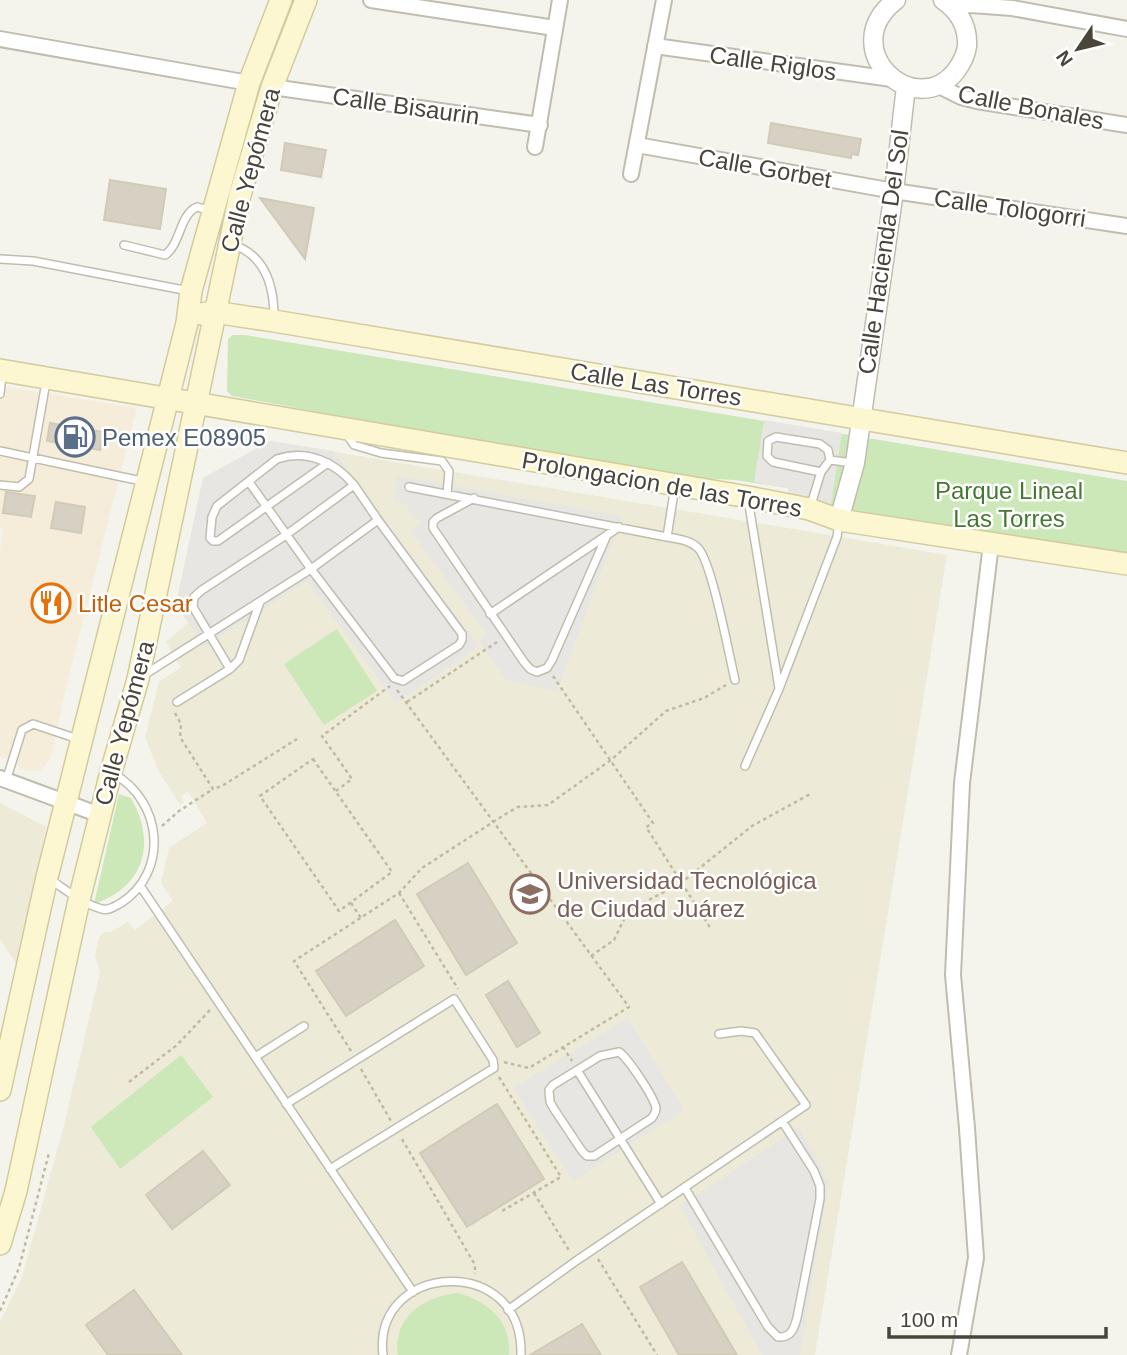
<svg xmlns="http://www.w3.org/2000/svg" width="1127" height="1355" font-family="Helvetica,sans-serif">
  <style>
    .commercial { fill: #f5edd9 }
    .education { fill: #edead7 }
    .green { fill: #cce7b8 }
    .parking { fill: #e7e6e3 }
    .building { fill: #d6d1c2; stroke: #d1cab6; stroke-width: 2 }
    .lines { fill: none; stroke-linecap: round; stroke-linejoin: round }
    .service-casing { stroke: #c0bdaf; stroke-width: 10 }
    .minor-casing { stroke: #c0bdaf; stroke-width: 18 }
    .tertiary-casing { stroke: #c0bdaf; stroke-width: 21 }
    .secondary-casing { stroke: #d2cb9e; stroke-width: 24 }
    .path { stroke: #c1baa1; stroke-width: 2.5; stroke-dasharray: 3.5 3.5; stroke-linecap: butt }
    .service { stroke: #fff; stroke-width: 7 }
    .minor { stroke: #fff; stroke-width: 14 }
    .tertiary { stroke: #fff; stroke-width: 18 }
    .secondary { stroke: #fcf7d0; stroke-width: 21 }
    .labels { text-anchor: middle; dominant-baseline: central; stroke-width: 5; stroke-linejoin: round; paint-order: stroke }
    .street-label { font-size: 24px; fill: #4a453a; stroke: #fff }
    .service-label { font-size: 24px; fill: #4e5e75; stroke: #fff; text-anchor: start }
    .park-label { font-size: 24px; fill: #42792f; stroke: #fff }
    .food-label { font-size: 24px; fill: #c56008; stroke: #fff; text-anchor: start }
    .education-label { font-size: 24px; fill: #785e54; stroke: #fff; text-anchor: start }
  </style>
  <rect width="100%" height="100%" fill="#f5f4ec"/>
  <!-- commercial -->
  <path class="commercial" d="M0 386 137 408 64 696 51 758 40 771H25L0 755V550L3 529 0 528Z"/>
  <!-- education -->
  <path class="education" d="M270 441 947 555 815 1355H0V1322L22 1277 34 1234 64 1125 100 972 95 957 99 937 104 932H111L128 922 135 930 173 901 161 883 169 848 207 823 188 791 181 796 184 802 180 805 158 770 145 737 159 682 181 667 166 642 188 623 176 604 203 478Z
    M0 803 46 827 19 968 0 939Z"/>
  <!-- green -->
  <path class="green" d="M233 335H245L1127 481V564L788 501V488L735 480 659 476 232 396 227 391 228 339Z
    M337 629 377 691 324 725 284 664Z
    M119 794 131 798C157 844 144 887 94 904Z
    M181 1055 213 1097 120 1169 91 1127Z
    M458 1293C488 1302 512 1321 509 1355H398C392 1317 425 1296 458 1293Z"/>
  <!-- parking -->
  <path class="parking" d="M764 420 842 433 830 510 788 501V488L754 482Z
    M270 441 333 451 479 646 396 704 307 581 204 647 176 604 203 478Z
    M397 476 622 516 557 691 506 680 479 641 487 634 411 532 421 522 412 516 408 510V504L395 502Z
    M628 1018 684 1110 573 1181 513 1088Z
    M799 1127 829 1181 800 1355H762L680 1206Z"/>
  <!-- building -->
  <path class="building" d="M771 123 861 139 858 155 852 154 851 158 768 143Z
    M285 143 326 150 321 177 281 170Z
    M110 180 166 189 160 229 104 220Z
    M260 198 314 208 305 259Z
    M50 423 103 432 100 450 47 441Z
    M6 492 35 496 31 517 3 513Z
    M56 502 85 507 81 533 51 528Z
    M468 863 517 943 466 975 417 894Z
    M395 920 424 966 346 1016 316 971Z
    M508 981 540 1033 517 1047 486 995Z
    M497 1104 544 1179 467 1227 420 1153Z
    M203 1151 230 1185 172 1229 146 1195Z
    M682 1262 737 1355H679L640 1287Z
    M134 1290 182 1355H108L86 1325Z
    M582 1324 601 1355H530Z"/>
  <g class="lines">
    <!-- service casing -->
    <g class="service-casing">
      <path id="service" d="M124 245 165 255C181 244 179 215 197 207L212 211
        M234 245C265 256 274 286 274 317
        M0 259 33 261 189 291
        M0 394 2 374
        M346 433 354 445 381 453 442 461 449 471 447 494
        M776 437 820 444 828 450 830 460 821 472 773 462 767 456 768 441Z
        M0 451 146 482
        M830 460 853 463
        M328 463 218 541H213L210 538 212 517 217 506 277 459C307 449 335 462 354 485
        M0 485 19 487 29 479 46 382
        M409 487 667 537 675 486
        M474 498 437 518 433 522V528L524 662 530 669 537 672 547 668 552 660 607 535
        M748 499 779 688
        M810 508 821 472
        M378 520 462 634V640L459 645 403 681 394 678 388 670 311 569Z
        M667 537C678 539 690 540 698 548 712 562 729 655 735 680
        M490 614 619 527
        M230 669 193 607 194 597 202 590 286 535 354 485 378 520
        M144 675 311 569 249 482
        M177 702 230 669 239 660 260 602
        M745 766 779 689 837 537 839 522
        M6 781 22 730 33 724 81 740
        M51 880C66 890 83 904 102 909 109 911 115 906 121 903 170 871 162 801 114 774
        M141 887 413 1292
        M619 1052C628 1058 654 1097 656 1108 656 1113 654 1114 652 1118L594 1156H587L582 1151 554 1109 550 1102 549 1090 553 1085 600 1056Z
        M255 1057 304 1026
        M577 1070 661 1204
        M286 1104 454 999 493 1060 494 1068 330 1169
        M685 1188 768 1327 778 1337C791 1338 794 1329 797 1318L820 1199V1186L814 1171 782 1121
        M508 1310 576 1261 806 1105 755 1033 741 1031 719 1034
        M383 1355C372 1262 524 1252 521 1355"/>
    </g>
    <!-- minor casing -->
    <g class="minor-casing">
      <path id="minor" d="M371 0 555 28
        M953 7 971 5 1012 8 1127 29
        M0 39 249 83
        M655 46 892 79
        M937 85 961 97 977 101 1127 125
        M272 87 540 125
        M637 145 894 191 1127 226
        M535 147 560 0
        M631 174 664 0
        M0 778 100 815
        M959 1355 976 1258 967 1128 953 975 962 783 991 544"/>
    </g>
    <!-- tertiary casing -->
    <g class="tertiary-casing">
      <path id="tertiary" d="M896 0C834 48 914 123 956 71 961 64 966 55 967 46 968 26 959 11 943 0
        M839 520 855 463 894 191 906 86"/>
    </g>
    <!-- secondary casing -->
    <g class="secondary-casing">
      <path id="secondary" d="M201 314 214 312 274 321 1127 463
        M0 370 748 497 809 509 839 520 1127 564
        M0 1090 47 877 187 323 191 291 249 83 281 0
        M0 1244 16 1191 79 900 111 772 138 679 240 195 272 87 306 0"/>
    </g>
    <!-- path -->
    <path class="path" d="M553 676 653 823 646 827 711 929
      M397 690 629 1007 529 1068 503 1062
      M407 702 497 642
      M175 713 181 724 180 737 213 789 222 786 297 739
      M313 759 392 872 339 911 260 796Z
      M336 791 352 779 322 736 390 686
      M162 826 179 811 213 789
      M399 893 458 989
      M351 903 361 918
      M591 956 614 940 628 911 681 883 752 826 812 793
      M563 1047 572 1061
      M351 1051 294 961 399 893 422 868 504 815 518 807 548 805 611 760 666 711 704 698 726 685
      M361 1069 391 1121
      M499 1077 561 1177 502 1211
      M129 1082 177 1045 210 1010
      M402 1139 475 1265V1274
      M534 1193 570 1252
      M598 1259 657 1355
      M0 1311 19 1268 49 1153"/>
    <!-- service -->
    <use href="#service" class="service"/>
    <!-- minor -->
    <use href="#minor" class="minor"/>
    <!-- tertiary -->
    <use href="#tertiary" class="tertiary"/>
    <!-- secondary -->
    <use href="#secondary" class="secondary"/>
  </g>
  <!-- icons -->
  <defs>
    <g id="fuel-ring" transform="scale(2.0125)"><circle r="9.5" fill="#fff" stroke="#5c6f8a" stroke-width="1.5"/><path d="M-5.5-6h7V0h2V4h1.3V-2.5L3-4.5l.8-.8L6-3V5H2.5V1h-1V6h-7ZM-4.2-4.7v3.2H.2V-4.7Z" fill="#5c6f8a"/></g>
    <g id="restaurant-ring" transform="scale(2.0125)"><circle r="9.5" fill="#fff" stroke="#e8710a" stroke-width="1.5"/><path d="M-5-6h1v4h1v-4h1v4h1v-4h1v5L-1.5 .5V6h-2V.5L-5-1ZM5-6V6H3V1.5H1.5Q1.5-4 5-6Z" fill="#e8710a"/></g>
    <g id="university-ring" transform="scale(2.0125)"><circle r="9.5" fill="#fff" stroke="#8d6e63" stroke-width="1.5"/><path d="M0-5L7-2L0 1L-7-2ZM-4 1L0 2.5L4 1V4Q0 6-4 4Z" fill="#8d6e63"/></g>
  </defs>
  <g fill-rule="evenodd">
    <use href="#fuel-ring" x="75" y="437"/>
    <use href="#restaurant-ring" x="51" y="603"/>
    <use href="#university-ring" x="530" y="894"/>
  </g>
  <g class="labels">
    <!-- street labels -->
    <g class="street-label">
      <text transform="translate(773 63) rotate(8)">Calle Riglos</text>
      <text transform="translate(406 106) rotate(8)">Calle Bisaurin</text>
      <text transform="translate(1031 107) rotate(11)">Calle Bonales</text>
      <text transform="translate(765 168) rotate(10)">Calle Gorbet</text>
      <text transform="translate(250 170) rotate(-75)">Calle Yepómera</text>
      <text transform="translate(1010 208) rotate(8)">Calle Tologorri</text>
      <text transform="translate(883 252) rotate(-82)">Calle Hacienda Del Sol</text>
      <text transform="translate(656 384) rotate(9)">Calle Las Torres</text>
      <text transform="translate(662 484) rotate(10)">Prolongacion de las Torres</text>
      <text transform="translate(124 723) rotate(-75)">Calle Yepómera</text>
    </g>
    <!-- service labels -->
    <g class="service-label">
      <text x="102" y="437">Pemex E08905</text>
    </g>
    <!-- park labels -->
    <g class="park-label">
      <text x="1009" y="490">Parque Lineal<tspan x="1009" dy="28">Las Torres</tspan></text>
    </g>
    <!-- food labels -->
    <g class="food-label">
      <text x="78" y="603">Litle Cesar</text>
    </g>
    <!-- education labels -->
    <g class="education-label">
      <text x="557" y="880">Universidad Tecnológica<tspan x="557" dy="28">de Ciudad Juárez</tspan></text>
    </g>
  </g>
  <!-- north arrow -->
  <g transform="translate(1078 49) rotate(235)" stroke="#ffffff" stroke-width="5" paint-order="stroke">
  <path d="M0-5L12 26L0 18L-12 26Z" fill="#4a453a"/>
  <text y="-10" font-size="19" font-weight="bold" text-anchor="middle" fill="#4a453a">N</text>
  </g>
  <!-- scale -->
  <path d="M889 1327v10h217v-10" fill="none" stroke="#4a453a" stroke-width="3.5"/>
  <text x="900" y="1327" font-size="21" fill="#4a453a" stroke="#ffffff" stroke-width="5" paint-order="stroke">100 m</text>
</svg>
